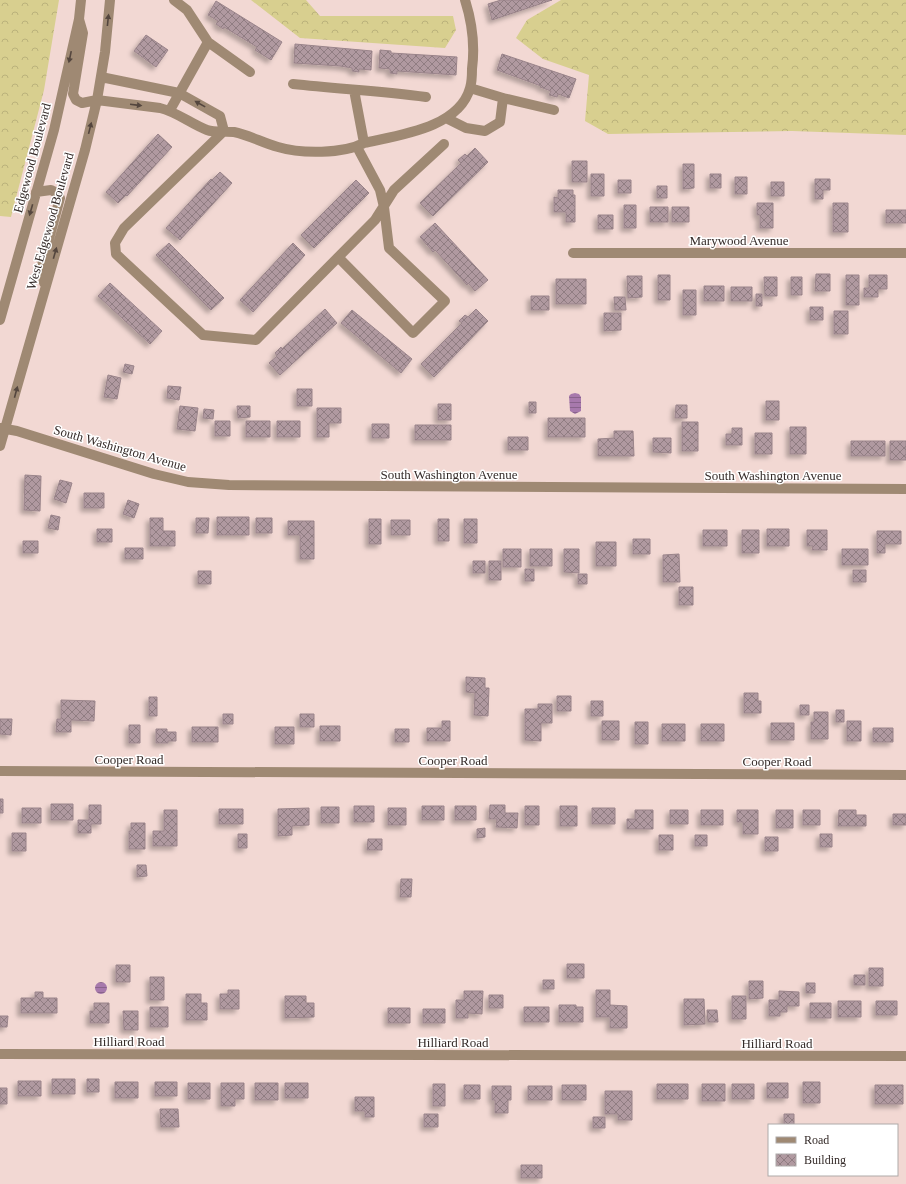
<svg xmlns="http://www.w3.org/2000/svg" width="906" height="1184" font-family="'Times New Roman',serif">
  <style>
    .forest { fill: url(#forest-crowns) }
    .water { fill: url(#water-rules) }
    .building { fill: url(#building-cross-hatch); stroke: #9a848a; filter: url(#shadow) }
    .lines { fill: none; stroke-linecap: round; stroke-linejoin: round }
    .minor { stroke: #9f8973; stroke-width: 10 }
    .oneway { fill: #54463e }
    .labels { text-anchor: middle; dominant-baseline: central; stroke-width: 3; stroke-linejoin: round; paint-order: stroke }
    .street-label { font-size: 13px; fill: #342a28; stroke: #fff }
  </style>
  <defs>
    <pattern id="forest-crowns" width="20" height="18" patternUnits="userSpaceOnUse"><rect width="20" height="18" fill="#d8cf8f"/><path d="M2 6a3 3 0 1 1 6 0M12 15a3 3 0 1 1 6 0" fill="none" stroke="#bab27b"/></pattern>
    <pattern id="water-rules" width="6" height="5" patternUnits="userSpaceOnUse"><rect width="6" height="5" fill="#a779ac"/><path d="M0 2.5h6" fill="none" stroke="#89638c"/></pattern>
    <pattern id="building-cross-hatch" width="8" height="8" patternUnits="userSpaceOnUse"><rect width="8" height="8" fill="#b099a0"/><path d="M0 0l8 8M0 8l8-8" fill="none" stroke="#907d82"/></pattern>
    <filter id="shadow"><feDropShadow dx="-3.5" dy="3.5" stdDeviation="2" flood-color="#0004"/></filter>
  </defs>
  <rect width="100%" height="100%" fill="#f2d8d3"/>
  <!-- forest -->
  <path class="forest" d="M0 0H59L44 90 11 217 0 216Z
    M251 0H306L320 16H453L456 30 445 48 300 38Z
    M561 0H906V135L792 131 608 134 585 121 589 75 543 59 516 38 527 20Z"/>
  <!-- water -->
  <path class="water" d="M575 393 579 394 581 397V411L575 414 570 411 569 396 571 394Z
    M95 988a6 6 0 1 1 12 0a6 6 0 1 1-12 0Z"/>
  <!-- building -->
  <path class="building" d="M501 0H552L492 20 488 4Z
    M216 1 282 42 271 60 255 50 257 47 224 27 223 29 216 24 218 21 208 15Z
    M146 35 168 50 156 67 134 51Z
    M295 44 372 51 371 70 359 69V72L352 71V68L340 66 294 63Z
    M380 50 391 51V53L457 57 456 75 397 71V74L390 73V69L379 68Z
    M502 54 576 79 569 98 558 94 557 97 549 95 551 91 540 87 541 86 497 70Z
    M158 134 172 147 127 196 126 195 118 203 106 192Z
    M475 148 488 162 433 216 420 203 461 163 458 160 465 154 467 156Z
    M572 161H587V182H572Z
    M683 164H694V188L683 189Z
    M220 172 232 183 180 240 166 228 211 179 212 180Z
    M591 174H604V196H591Z
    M710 174H721V188H710Z
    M735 177H747V194H735Z
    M815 179H830V190H823V199H815Z
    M356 180 369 193 314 248 301 235Z
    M618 180H631V193H618Z
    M771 182H784V196H771Z
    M657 186H667V198H657Z
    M558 190H573V195H575V222H566V212H554V197L558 198Z
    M757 203H773V228H760V215H757Z
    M833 203H848V232H833Z
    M624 205H636V228H624Z
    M650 207H668V222H650Z
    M672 207H689V222H672Z
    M886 210H906V223H886Z
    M598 215H613V229H598Z
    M435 223 488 280 475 291 468 283 467 285 435 250 433 252 420 237Z
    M169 243 224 298 211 310 156 255Z
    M293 243 305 255 253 312 240 300Z
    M816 274H830V291H815Z
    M658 275H670V300H658Z
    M846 275H859V305H846Z
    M869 275H887V289H878V297H864V288H869Z
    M627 276H642V297L628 298Z
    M764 277H777V296H765Z
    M791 277H802V295H791Z
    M556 279H586V304H556Z
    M110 283 162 331 150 344 98 296Z
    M704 286H724V301H704Z
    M731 287H752V301H731Z
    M683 290H696V315H683Z
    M756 294H762V306H756Z
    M531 296H549V310H531Z
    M614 297H625L626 310H615Z
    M810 307H823V320H810Z
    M325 309 337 323 280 375 269 363 277 356 275 353 281 347 282 349Z
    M476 309 488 321 434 377 421 364 462 323 459 321 465 315 468 317Z
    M352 310 412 359 401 373 341 323Z
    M834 311H848V334H834Z
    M604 313H621V330L604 331Z
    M125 364 134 366 132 374 123 372Z
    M108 375 121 378 117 399 104 397Z
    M168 386 181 387 179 400 167 398Z
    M297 389H312V406H297Z
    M766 401H779V420H766Z
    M529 402H536V413H529Z
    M438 404H451V420H438Z
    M676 405H687V418H675Z
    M180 406 198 408 195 431 177 429Z
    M237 406H250V417L238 418Z
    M317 408H341V423H329V437H317Z
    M204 409 214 410 213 419 203 418Z
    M548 418H585V437H548Z
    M215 421H230V436H215Z
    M246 421H270V437H246Z
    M277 421H300V437H277Z
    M682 422H698V451H682Z
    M372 424H389V438H372Z
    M415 425H451V440H415Z
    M790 427H806V454H790Z
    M732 428H742V445H726V434H732Z
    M614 431H633L634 456H598V439L614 438Z
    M755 433H772V454H755Z
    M508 437H528V450H508Z
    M653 438H671V453L653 452Z
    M851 441H885V456H851Z
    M890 441H906V460H890Z
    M25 475 41 476 40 511 24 510Z
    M60 480 72 483 66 503 54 499Z
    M84 493H104V508H84Z
    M128 500 139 504 134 518 123 514Z
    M51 515 60 517 58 530 48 528Z
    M217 517H249V535H217Z
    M150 518H163V531H175V546H150Z
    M196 518H209L208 533H196Z
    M256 518H272V533H256Z
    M369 519H381V544H369Z
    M438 519H449V541H438Z
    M464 519H477V543H464Z
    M391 520H410V535H391Z
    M288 521H314V559H300V535H288Z
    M97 529H112V542H97Z
    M767 529H789V546H767Z
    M703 530H727V546H703Z
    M742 530H759V553H742Z
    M807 530H827V550H812L813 546H807Z
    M877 531H901V544H885V553H877Z
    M633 539H650V554H633Z
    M23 541H38V553H23Z
    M596 542H616V566H596Z
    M125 548H143V559H125Z
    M503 549H521V567H503Z
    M530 549H552V566H530Z
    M564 549H579V573L564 572Z
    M842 549H868V565H842Z
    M679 554 680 582H663V555Z
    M473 561H485V573H473Z
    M489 561H501V580H489Z
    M525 569H534V581H525Z
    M853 570H866V582H853Z
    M198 571H211V584H198Z
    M578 574H587V584H578Z
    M679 587H693V605H679Z
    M466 677 485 678V688H489L488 716 474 715 475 693 466 692Z
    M744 693H758V701H761V713H744Z
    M557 696H571V711H557Z
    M149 697H157V716H149Z
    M61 700 95 701 94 721 71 720V732H56L57 719H61Z
    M591 701H603V716H591Z
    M538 704H552V723H541V741L525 740V709H538Z
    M800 705H809V715H800Z
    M836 710H844V722H836Z
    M814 712H828V739H811V722H814Z
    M223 714H233V724H223Z
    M300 714H314V727H300Z
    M0 719H12L11 735 0 734Z
    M442 721H450V741H427V728H442Z
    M602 721H619V740H602Z
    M847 721H861V741H847Z
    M635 722H648V744H635Z
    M771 723H794V740H771Z
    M662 724H685V741H662Z
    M701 724H724V741H701Z
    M129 725H140V743H129Z
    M320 726H340V741H320Z
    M192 727H218V742H192Z
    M275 727H294V744H275Z
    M873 728H893V742H873Z
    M156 729H167V732H176V741H168V743H156Z
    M395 729H409V742H395Z
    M0 799H3V813H0Z
    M51 804H73V820H51Z
    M89 805H101V824H91V833H78V820H89Z
    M490 805H505V813H518L517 828 496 827 497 819H489Z
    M354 806H374V822H354Z
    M422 806H444V820H422Z
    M455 806H476V820H455Z
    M525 806H539V825H525Z
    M560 806H577V826H560Z
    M321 807H339V823H321Z
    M22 808H41V823H22Z
    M309 808V825L292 826V835L278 836V809Z
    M388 808H406V825H388Z
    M592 808H615V824H592Z
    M219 809H243V824H219Z
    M164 810H177V846H153V831H164Z
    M635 810H653V829H627V819H635Z
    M670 810H688V824H670Z
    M701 810H723V825H701Z
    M737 810H758V834H743V822H737Z
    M776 810H793V828H776Z
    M803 810H820V825H803Z
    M839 810H856V815H866V826H838Z
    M893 814H906V825H893Z
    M131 823H145V849H129V831H131Z
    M485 828V837L477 838V829Z
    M12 833H26V851H12Z
    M238 834H247V848H238Z
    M820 834H832V847H820Z
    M659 835H673V850H659Z
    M695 835H707V846H695Z
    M765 837H778V851H765Z
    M368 839H382V850H367Z
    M137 865H146L147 876 137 877Z
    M401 879H412L411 897H400Z
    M567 964H584V978H567Z
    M116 965H130V982H116Z
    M869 968H883V986H869Z
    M854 975H865V985H854Z
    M150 977H164V1000H150Z
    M543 980H554V989H543Z
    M749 981H763V998L749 999Z
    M806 983H815V993H806Z
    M228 990H239V1009H220V994H228Z
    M596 990H610V1005L627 1006V1028H610V1017H596Z
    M464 991H483L482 1014 468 1013V1018H456V1000H464Z
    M779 991 799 992V1006H787V1012H780V1016H769V1000H779Z
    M35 992H43V998H57V1013H21V998H35Z
    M186 994H201V1003H207V1020H186Z
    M489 995H503V1008H489Z
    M285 996H306V1003H314V1017L285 1018Z
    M732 996H746V1019H732Z
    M684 999H704L705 1024 684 1025Z
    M838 1001H861V1017H838Z
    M876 1001H897V1015H876Z
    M94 1003H109V1023H90V1011H94Z
    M810 1003H831V1018H810Z
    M559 1005H576V1007H583V1022H559Z
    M150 1007H168V1027H150Z
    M524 1007H549V1022H524Z
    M388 1008H410V1023H388Z
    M423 1009H445V1023H423Z
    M707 1010H717L718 1022H708Z
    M123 1011H138V1030H124Z
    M0 1016H8L7 1027H0Z
    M52 1079H75V1094H52Z
    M87 1079H99V1092H87Z
    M18 1081H41V1096H18Z
    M115 1082H138V1098H115Z
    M155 1082H177V1096H155Z
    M803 1082H820V1103H803Z
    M188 1083H210V1099H188Z
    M221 1083H244V1099H235V1106H221Z
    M255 1083H278V1100H255Z
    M285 1083H308V1098H285Z
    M767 1083H788V1098H767Z
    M433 1084H445V1106H433Z
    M657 1084H688V1099H657Z
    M702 1084H725V1101H702Z
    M732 1084H754V1099H732Z
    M464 1085H480V1099H464Z
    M562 1085H586V1100H562Z
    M875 1085H903V1104H875Z
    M492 1086H511V1100H508V1113H495V1100H492Z
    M528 1086H552V1100H528Z
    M0 1088H7V1104H0Z
    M605 1091H632V1120H618V1114H605Z
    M355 1097H374V1117H365V1111H355Z
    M160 1109H178L179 1127H161Z
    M424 1114H438V1127H424Z
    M784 1114H794V1125H784Z
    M593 1117H605V1128H593Z
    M521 1165H542V1178H521Z"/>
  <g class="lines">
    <!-- minor -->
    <path class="minor" d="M174 0 187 10 208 42 250 72
      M79 19 83 33 73 94 76 100 82 103 97 100 160 108C177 112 191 124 207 130 215 133 226 131 234 132 249 135 263 143 278 147 301 154 343 154 364 143 399 135 459 128 470 88 472 82 472 75 472 69 475 46 472 22 465 0
      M101 77 179 93 220 116 224 131
      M293 84C338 89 382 91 426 97
      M470 88 503 98 554 110
      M354 90 364 143
      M170 110 208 42
      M446 118 466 128 485 131 500 122 503 98
      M224 131 124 228 115 243 116 254 203 335 256 340 375 220 394 190 444 144
      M36 192 51 190 57 193 60 198 42 265 44 283
      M573 253H906
      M339 258 413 333 445 301 389 248 384 207 380 190 357 147
      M0 320 54 130 79 19 81 0
      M0 428 17 431 154 474 188 482 229 485 906 489
      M0 446 85 150 97 100 105 52 110 0
      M0 771 906 775
      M0 1054 906 1056"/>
  </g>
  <!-- one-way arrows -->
  <defs><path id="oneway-solid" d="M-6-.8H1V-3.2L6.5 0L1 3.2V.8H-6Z"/></defs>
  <g class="oneway">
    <use href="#oneway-solid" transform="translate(108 20) rotate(-84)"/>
    <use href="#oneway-solid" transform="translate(70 57) rotate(102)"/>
    <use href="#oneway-solid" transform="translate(200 104) rotate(-151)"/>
    <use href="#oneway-solid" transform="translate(136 105) rotate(7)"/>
    <use href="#oneway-solid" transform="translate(90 128) rotate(-76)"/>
    <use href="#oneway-solid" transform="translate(31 210) rotate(106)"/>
    <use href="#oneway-solid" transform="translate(55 253) rotate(-74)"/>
    <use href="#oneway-solid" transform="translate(16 392) rotate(-75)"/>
  </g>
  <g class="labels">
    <!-- street labels -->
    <g class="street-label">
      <text transform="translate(32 158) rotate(-75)">Edgewood Boulevard</text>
      <text transform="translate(50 221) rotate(-74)">West Edgewood Boulevard</text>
      <text x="739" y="240">Marywood Avenue</text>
      <text transform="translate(120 448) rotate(16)">South Washington Avenue</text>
      <text x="449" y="474">South Washington Avenue</text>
      <text x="773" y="475">South Washington Avenue</text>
      <text x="129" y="759">Cooper Road</text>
      <text x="453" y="760">Cooper Road</text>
      <text x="777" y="761">Cooper Road</text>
      <text x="129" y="1041">Hilliard Road</text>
      <text x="453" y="1042">Hilliard Road</text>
      <text x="777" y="1043">Hilliard Road</text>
    </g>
  </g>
  <!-- legend -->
  <rect x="768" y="1124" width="130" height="52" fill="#ffffff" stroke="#aeaaa9"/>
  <rect x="776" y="1137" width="20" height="6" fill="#9f8973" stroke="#aeaaa9"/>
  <text x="804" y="1144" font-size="12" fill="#342a28">Road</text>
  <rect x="776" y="1154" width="20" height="12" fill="url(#building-cross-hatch)" stroke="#aeaaa9"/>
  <text x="804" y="1164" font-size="12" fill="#342a28">Building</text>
</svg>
